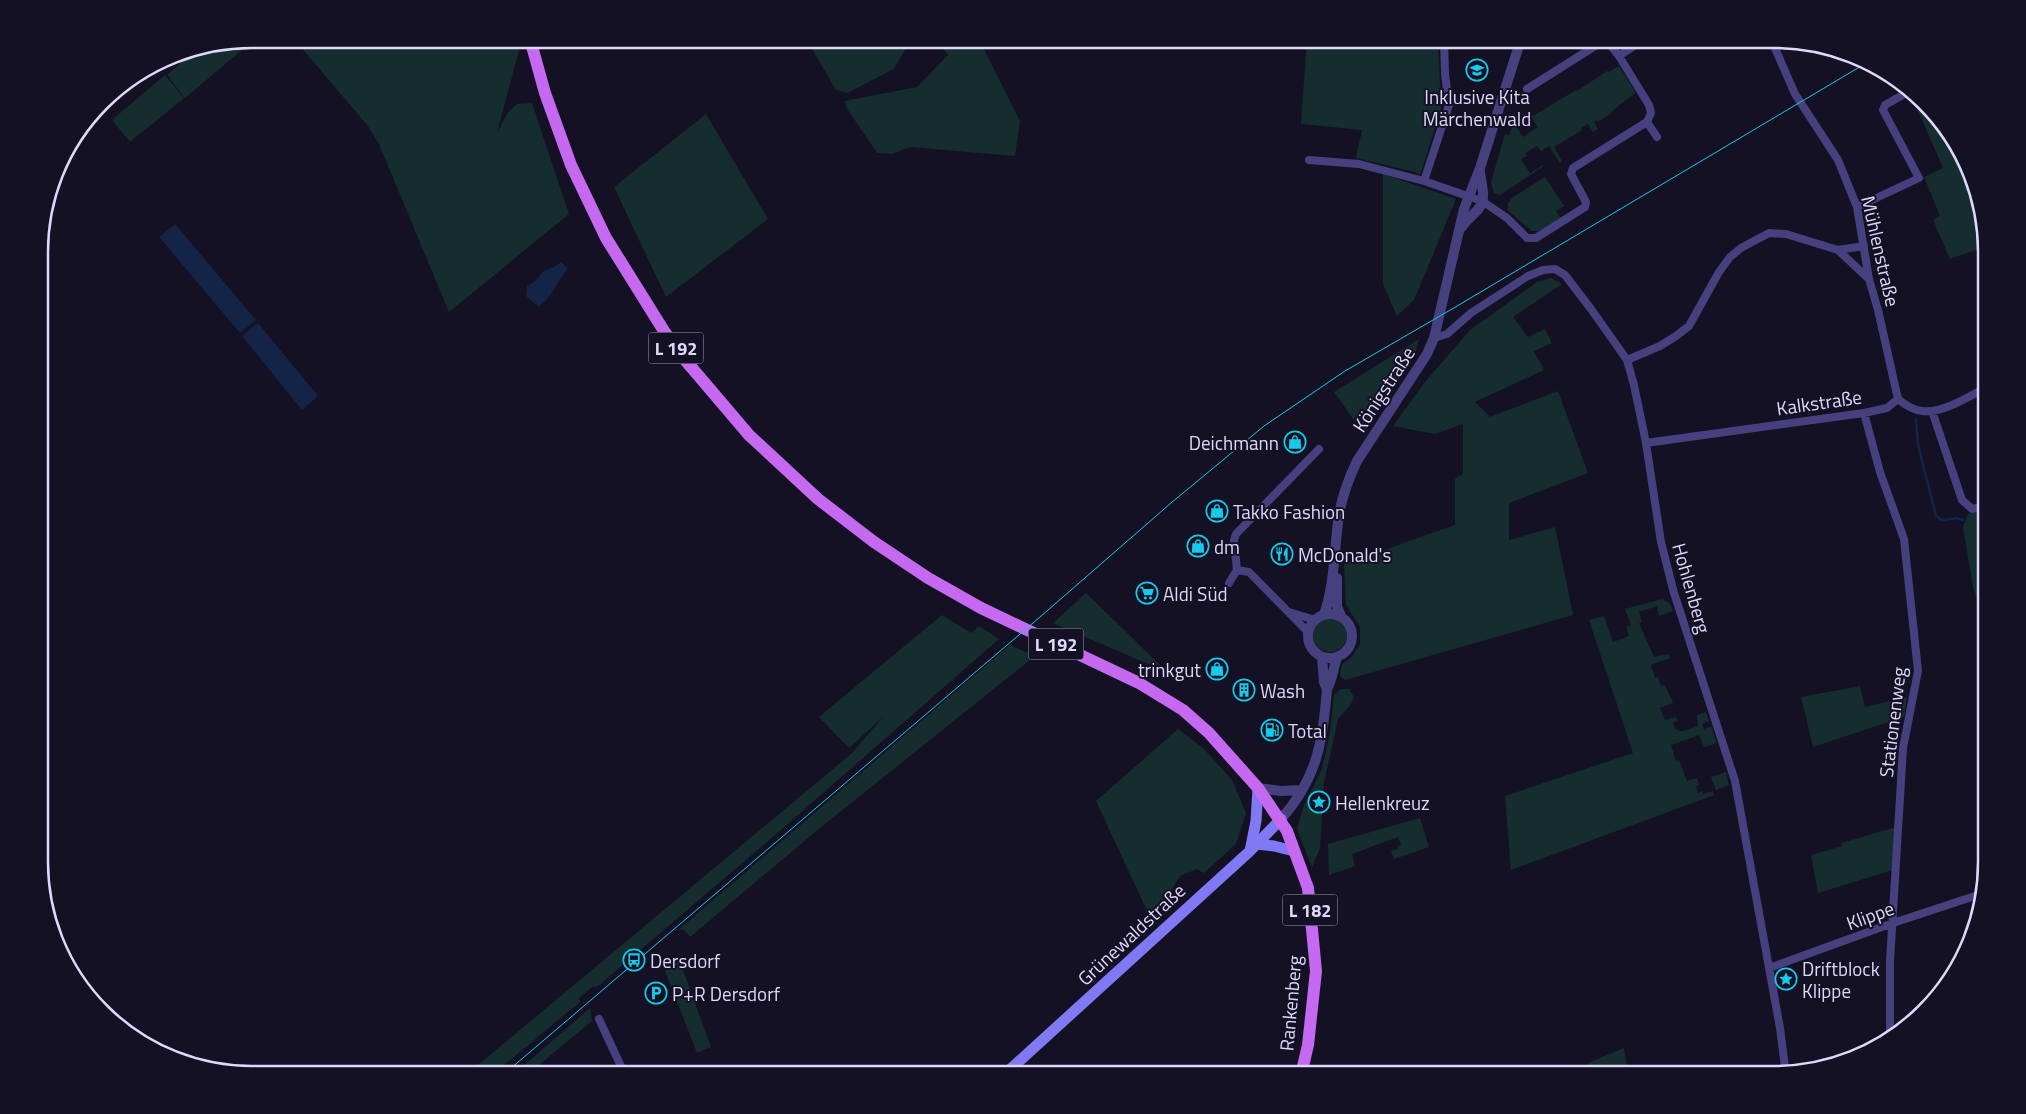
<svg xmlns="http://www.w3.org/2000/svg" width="2026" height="1114" font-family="'Titillium Web',sans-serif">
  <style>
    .green { fill: #152d2e }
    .water { fill: #132447 }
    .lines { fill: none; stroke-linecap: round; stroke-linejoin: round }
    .stream { stroke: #132447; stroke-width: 2.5 }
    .minor { stroke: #46407f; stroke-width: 8 }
    .tertiary { stroke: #46407f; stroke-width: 10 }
    .secondary { stroke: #8178f3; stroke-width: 11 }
    .primary { stroke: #c569f1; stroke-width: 12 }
    .tram { stroke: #16caea; stroke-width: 1 }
    .labels { text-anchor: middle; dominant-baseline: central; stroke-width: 4; stroke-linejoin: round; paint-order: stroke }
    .shield { fill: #151124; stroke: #a29cba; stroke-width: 1 }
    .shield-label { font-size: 18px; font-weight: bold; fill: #ded8fb }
    .poi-label { font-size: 19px; fill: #ded8fb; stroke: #151124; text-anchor: start }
    .street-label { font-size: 19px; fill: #ded8fb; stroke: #151124 }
    .rim { fill: none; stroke: #ded8fb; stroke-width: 2.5 }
  </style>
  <rect width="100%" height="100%" fill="#151124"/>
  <!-- green -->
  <path class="green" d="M251 39H255L185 98 167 75 196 50Z
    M294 39H516L519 51 497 132 509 111 517 104 532 103 569 214 449 312 379 144 368 126Z
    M810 39H926L906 48 894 69 847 93 836 90 813 51Z
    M936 39H979L1020 121 1015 156 910 147 892 154 877 153 846 107 845 101 917 87 948 55Z
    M1307 39H1438L1441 109 1420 175 1415 172 1356 158 1362 130 1301 124Z
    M1619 66 1636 93 1619 105V106L1611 112 1612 113 1598 122 1597 120 1594 122 1598 129 1593 132 1588 124 1581 128 1582 130 1554 147 1562 161 1560 163 1549 146 1541 151 1537 146 1525 153 1527 156 1521 159 1530 173 1543 165 1544 166 1500 195 1494 193 1491 182 1505 134 1510 135 1513 122 1523 137 1538 127 1530 116 1535 115 1576 90 1577 91 1607 71 1609 72Z
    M165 75 184 98 130 142 112 120Z
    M1912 97 1952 133 1976 183 1985 228 1975 232 1982 248 1950 259 1933 220 1940 216 1924 177 1943 168Z
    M706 114 768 219 666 297 614 187Z
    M1383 174 1456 199 1414 300 1397 316 1383 284Z
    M1545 177 1564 206 1556 211 1561 218 1539 231H1532L1507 210 1508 203 1512 198Z
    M1551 278 1562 284 1513 317 1528 337 1545 329 1552 343 1534 351 1544 370 1475 402 1490 417 1558 391 1588 473 1509 503V540L1555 527 1573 615 1345 680 1340 676 1342 664 1352 657 1360 644V627L1346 605 1344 564 1455 525V479L1463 474V424L1435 434 1393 426 1425 382 1470 330 1537 282Z
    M1419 339 1415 354 1364 434 1334 392Z
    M1987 509V522L1977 529 1983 543 1987 611 1978 603 1973 587 1963 527 1968 514Z
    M1086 593 1157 662 1169 673 1053 623Z
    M1662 599 1670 604 1673 611 1659 616 1657 606 1639 612 1642 622 1639 623 1654 657 1669 654 1670 658 1651 665 1655 678 1658 677 1661 686 1665 685 1673 703 1660 708 1665 720 1676 717 1678 721 1673 723C1676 737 1688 729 1698 726L1697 715 1706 712 1709 721 1702 724 1704 729 1711 726 1717 743 1704 747 1699 735 1671 745 1676 761 1679 760 1687 781 1697 778 1699 785 1696 786 1698 793 1702 791 1703 794 1713 791 1714 795 1511 870 1505 796 1633 753 1589 620 1604 616 1613 642 1629 636 1626 627 1631 625 1625 609Z
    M942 615 971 633 979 626 999 639 774 836 598 986 592 987 579 998 580 1002 492 1075H466L851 754 884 716 849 748 819 717Z
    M1313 635a17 17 0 1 1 34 0a17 17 0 1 1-34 0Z
    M1010 645 1035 656 820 828 690 937 684 930H678Z
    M1860 686 1865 707 1907 697 1904 717 1813 747 1801 697Z
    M1341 689H1349L1354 697 1351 704 1338 719 1324 782 1320 848 1312 867 1297 829 1303 808 1322 769 1330 733 1334 695Z
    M1178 729 1203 748 1232 780 1246 813 1236 844 1204 873 1197 869 1180 876 1168 896 1149 915 1096 801Z
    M1726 772 1729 785 1716 790 1711 777Z
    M1420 818 1429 847 1394 859 1391 851 1398 849 1397 847 1401 845 1398 837 1352 854 1355 866 1329 875 1328 844Z
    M1896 827 1893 870 1818 893 1811 855 1842 846V843Z
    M679 959 711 1047 697 1053 665 971Z
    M590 1008 592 1021 527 1075H513Z
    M1624 1048 1628 1075H1589L1588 1063Z"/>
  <!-- water -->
  <path class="water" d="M175 224 256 320 240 333 159 237Z
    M561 262 568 268C557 281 553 297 538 307L526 296 527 286C537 282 536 279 543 272 548 268 553 269 561 262Z
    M258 323 318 396 302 410 242 336Z
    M1987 522V586L1983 543 1977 529Z"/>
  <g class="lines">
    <!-- stream -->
    <path class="stream" d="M1916 419 1918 445 1936 516 1942 520 1957 518 1963 520"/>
    <!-- minor -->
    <path class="minor" d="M1771 39 1795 94 1838 160 1857 207 1869 279 1878 310 1898 399
      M1619 56 1640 42 1641 39
      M1647 122 1657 137
      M1309 160 1359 164 1424 181 1482 201 1507 218 1527 238H1536L1585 207 1586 202 1571 174 1573 168 1647 122 1651 113 1649 105 1619 56 1608 42 1603 41 1527 89
      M1424 181 1449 105 1445 74 1444 39
      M1857 207 1919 178 1883 110 1885 105 1908 92
      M1838 250 1864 246
      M1434 338 1447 334 1471 313 1528 276 1543 270 1555 269 1565 275 1591 309 1627 360 1634 385 1646 443 1661 542 1674 593 1735 781 1780 1028 1786 1075
      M1627 360 1660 346 1676 336 1689 326 1719 272 1730 257 1741 248 1769 233 1786 234 1838 250 1869 279
      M1898 399C1905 405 1913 410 1922 411 1942 414 1970 396 1987 387
      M1932 411 1962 500 1972 509 1987 506
      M1864 413 1880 472 1904 539 1918 671 1903 748 1890 961V1040
      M1646 443 1864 413 1887 408 1898 399
      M1237 570 1249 572 1308 632
      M1229 583 1237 570 1234 540 1236 534 1319 449
      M1289 612 1315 620
      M1769 968 1893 923 1981 894
      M599 1019 625 1075"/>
    <!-- tertiary -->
    <path class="tertiary" d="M1462 227C1467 219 1474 215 1479 208 1487 198 1481 184 1480 172
      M1337 578V606L1341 616
      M1308 636a22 22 0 1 1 44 0a22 22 0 1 1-44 0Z
      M1324 615C1335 583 1334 549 1339 515 1342 496 1349 478 1357 461L1427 354 1434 338 1464 209 1480 168 1521 39
      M1322 657 1324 682 1327 689
      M1258 788 1281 791 1302 790
      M1281 819C1317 779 1323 741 1327 689 1333 679 1333 668 1337 658"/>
    <!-- secondary -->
    <path class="secondary" d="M1256 844 1274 846 1294 851
      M1250 851 1256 821 1258 788
      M1004 1075 1250 851 1281 819"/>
    <!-- primary -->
    <path class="primary" d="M530 39 545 93 571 165 606 238 664 331 686 361 749 435 818 499 874 542 928 578 981 608 1139 683 1183 710 1209 733 1258 788 1287 831 1308 888 1316 971 1308 1045 1301 1075"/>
    <!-- tram -->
    <path class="tram" d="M503 1075 1040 617 1171 503 1264 426 1345 371 1452 309 1868 62"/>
  </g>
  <!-- icons -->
  <defs>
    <g id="school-ring" transform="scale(1.125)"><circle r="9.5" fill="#151124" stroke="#16caea" stroke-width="1.5"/><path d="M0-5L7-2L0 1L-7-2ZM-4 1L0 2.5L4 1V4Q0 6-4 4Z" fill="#16caea"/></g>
    <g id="shop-ring" transform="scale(1.125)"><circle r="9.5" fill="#151124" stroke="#16caea" stroke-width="1.5"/><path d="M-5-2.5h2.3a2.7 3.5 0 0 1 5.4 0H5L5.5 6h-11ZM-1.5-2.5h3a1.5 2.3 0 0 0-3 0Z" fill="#16caea"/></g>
    <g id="restaurant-ring" transform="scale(1.125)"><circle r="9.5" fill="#151124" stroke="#16caea" stroke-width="1.5"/><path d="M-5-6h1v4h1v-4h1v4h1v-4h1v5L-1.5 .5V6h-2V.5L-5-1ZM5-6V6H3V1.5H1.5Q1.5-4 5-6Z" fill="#16caea"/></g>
    <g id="supermarket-ring" transform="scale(1.125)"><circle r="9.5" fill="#151124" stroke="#16caea" stroke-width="1.5"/><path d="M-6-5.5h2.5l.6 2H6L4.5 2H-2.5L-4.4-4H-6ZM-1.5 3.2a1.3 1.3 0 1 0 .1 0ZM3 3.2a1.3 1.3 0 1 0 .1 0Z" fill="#16caea"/></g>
    <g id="building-ring" transform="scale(1.125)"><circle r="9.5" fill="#151124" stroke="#16caea" stroke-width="1.5"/><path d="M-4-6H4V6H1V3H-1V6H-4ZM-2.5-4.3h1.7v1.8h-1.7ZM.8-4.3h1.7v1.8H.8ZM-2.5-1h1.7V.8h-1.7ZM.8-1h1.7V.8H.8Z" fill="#16caea"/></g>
    <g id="fuel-ring" transform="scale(1.125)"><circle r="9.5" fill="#151124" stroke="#16caea" stroke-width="1.5"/><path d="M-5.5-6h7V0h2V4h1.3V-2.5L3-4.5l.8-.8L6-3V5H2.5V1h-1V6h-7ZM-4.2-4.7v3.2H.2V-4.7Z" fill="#16caea"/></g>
    <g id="sight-ring" transform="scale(1.125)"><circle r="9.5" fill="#151124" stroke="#16caea" stroke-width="1.5"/><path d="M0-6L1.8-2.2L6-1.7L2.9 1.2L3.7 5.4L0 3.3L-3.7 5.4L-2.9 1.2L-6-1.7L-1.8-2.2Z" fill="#16caea"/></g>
    <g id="bus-ring" transform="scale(1.125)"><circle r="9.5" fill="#151124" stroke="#16caea" stroke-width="1.5"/><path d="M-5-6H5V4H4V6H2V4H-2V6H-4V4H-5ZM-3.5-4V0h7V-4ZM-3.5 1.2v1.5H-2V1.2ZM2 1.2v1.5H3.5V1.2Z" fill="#16caea"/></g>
    <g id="parking-ring" transform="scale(1.125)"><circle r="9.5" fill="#151124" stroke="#16caea" stroke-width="1.5"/><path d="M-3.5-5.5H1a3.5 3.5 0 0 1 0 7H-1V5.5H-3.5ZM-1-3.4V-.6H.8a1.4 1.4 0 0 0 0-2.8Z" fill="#16caea"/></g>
  </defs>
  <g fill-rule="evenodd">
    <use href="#school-ring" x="1477" y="70"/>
    <use href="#shop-ring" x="1295" y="442"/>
    <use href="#shop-ring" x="1217" y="511"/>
    <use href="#shop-ring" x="1198" y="546"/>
    <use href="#restaurant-ring" x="1282" y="554"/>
    <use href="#supermarket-ring" x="1147" y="593"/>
    <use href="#shop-ring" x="1217" y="669"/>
    <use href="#building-ring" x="1244" y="690"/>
    <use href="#fuel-ring" x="1272" y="730"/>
    <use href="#sight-ring" x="1319" y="802"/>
    <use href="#bus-ring" x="634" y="960"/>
    <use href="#sight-ring" x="1786" y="979"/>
    <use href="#parking-ring" x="656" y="993"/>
  </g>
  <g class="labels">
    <!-- shield labels -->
    <g class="shield">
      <rect x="648.5" y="332.5" width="55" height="31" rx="4"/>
      <rect x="1028.5" y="628.5" width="55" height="31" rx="4"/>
      <rect x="1282.5" y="894.5" width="55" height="31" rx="4"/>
    </g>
    <g class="shield-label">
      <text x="676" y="348">L 192</text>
      <text x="1056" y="644">L 192</text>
      <text x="1310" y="910">L 182</text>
    </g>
    <!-- poi labels -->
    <g class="poi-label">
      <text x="1477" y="96" text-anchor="middle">Inklusive Kita<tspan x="1477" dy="22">Märchenwald</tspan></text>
      <text x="1279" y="442" text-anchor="end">Deichmann</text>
      <text x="1233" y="511">Takko Fashion</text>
      <text x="1214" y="546">dm</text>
      <text x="1298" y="554">McDonald's</text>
      <text x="1163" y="593">Aldi Süd</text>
      <text x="1201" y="669" text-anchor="end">trinkgut</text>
      <text x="1260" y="690">Wash</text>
      <text x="1288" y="730">Total</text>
      <text x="1335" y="802">Hellenkreuz</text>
      <text x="650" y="960">Dersdorf</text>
      <text x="1802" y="968">Driftblock<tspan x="1802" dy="22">Klippe</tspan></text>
      <text x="672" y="993">P+R Dersdorf</text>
    </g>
    <!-- street labels -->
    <g class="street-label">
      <text transform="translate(1881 251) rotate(77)">Mühlenstraße</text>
      <text transform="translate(1383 389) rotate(-57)">Königstraße</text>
      <text transform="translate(1819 402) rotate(-8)">Kalkstraße</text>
      <text transform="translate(1692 588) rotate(74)">Hohlenberg</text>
      <text transform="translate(1892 722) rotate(-83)">Stationenweg</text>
      <text transform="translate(1870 915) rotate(-20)">Klippe</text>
      <text transform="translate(1131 934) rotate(-43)">Grünewaldstraße</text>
      <text transform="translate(1290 1003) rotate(-85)">Rankenberg</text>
    </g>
  </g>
  <!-- crop -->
  <path d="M0 0H2026V1114H0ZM252 48H1774A204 204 0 0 1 1978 252V862A204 204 0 0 1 1774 1066H252A204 204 0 0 1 48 862V252A204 204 0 0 1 252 48Z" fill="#151124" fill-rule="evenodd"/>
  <path class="rim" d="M252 48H1774A204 204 0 0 1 1978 252V862A204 204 0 0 1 1774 1066H252A204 204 0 0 1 48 862V252A204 204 0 0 1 252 48Z"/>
</svg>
